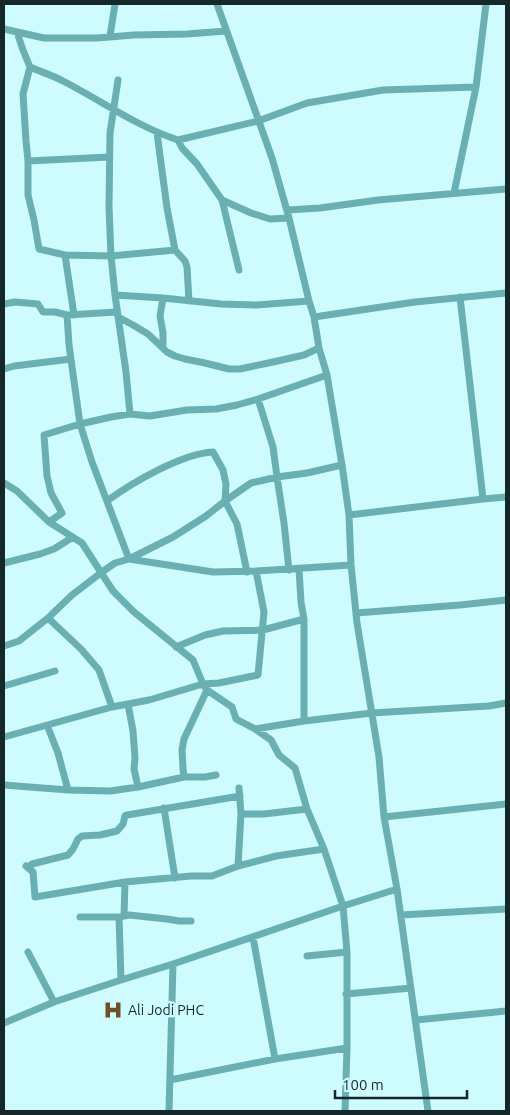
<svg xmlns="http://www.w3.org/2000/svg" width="510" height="1115" font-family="Ubuntu,sans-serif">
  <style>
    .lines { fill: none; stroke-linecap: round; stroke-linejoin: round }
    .minor { stroke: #6ab0b2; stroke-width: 7 }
    .labels { text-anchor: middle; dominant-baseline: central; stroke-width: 5; stroke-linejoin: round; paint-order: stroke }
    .poi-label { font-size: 14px; fill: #162728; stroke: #cefcfe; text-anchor: start }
  </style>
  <rect width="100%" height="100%" fill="#cefcfe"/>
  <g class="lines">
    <!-- minor -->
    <path class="minor" d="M4 29 44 38H97L134 35 187 34 226 31
      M17 32 23 50 30 67C41 72 52 75 63 81 102 101 136 126 178 140L182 148 197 164 222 200 251 213 270 219 289 218
      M110 36 115 4
      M30 67 23 94 26 141 28 161V195L34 220 39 249 65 255 74 315
      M118 80 110 133 109 207 111 256 115 295 126 372 130 414
      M157 133 167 208 175 250 185 261 187 267 189 301
      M178 140 258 121 307 103 383 90 476 87
      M28 161 109 157
      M454 193 476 87 486 4
      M222 200 239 270
      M287 210 320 208 378 200 506 189
      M65 255 111 256 175 250
      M115 295 163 298 221 304 257 305 309 301
      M460 297 483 499
      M4 304 15 302 38 304 43 312H55L67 315 117 312
      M67 315 69 345 80 424 92 462 129 559 173 537 206 516 225 501 251 483 277 477 307 473 342 465
      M118 317 133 325 148 334 167 352 175 356 185 359 205 363 229 369H240L273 362 304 355 319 348
      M314 317 415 302 506 293
      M163 347V333L160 316 163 298
      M4 369 14 366 71 359
      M258 399 273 447 277 477 284 523 289 570
      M4 483 17 491 49 522 82 543 113 591 134 612 193 660 203 684 207 690 232 707 236 719 255 729 271 740 279 755 295 768 307 809 324 849 343 906 347 952V1048L345 1111
      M107 501C133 482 181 454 213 452L223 470 226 484 225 501 237 524 247 572
      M349 515 483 499 506 497
      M49 522 62 513 51 493 47 476 44 435 80 424 111 417 130 414 150 416 187 410 216 409 237 405 258 399 327 375
      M4 563 40 554 54 549 73 537
      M299 569 301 602 304 619V721
      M356 613 460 605 506 600
      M48 618 81 649 99 670 112 707
      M4 646 19 641 48 618 72 595 102 572 115 563 129 559 213 572 256 571 351 565
      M176 647 205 635 223 631 263 630 304 619
      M4 686 55 671
      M128 704 133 731 135 758 134 769 138 787
      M47 725 58 753 68 790
      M255 729 304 721 372 713 489 706 506 703
      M4 737 112 707 149 700 203 684 219 683 258 675 264 612 256 571
      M184 777 183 768 182 750 184 739 207 690
      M4 785 68 790 110 791 138 787 184 777H205L216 775
      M164 808 175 878
      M241 814H264L307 809
      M384 817 506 804
      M26 866 33 872 35 897 125 882 191 876H212L238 866 276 856 324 849
      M238 866 241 814 239 788
      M28 867 32 864 68 855 73 849 78 839 82 836 100 835 117 831 123 824 125 816 127 815 240 796
      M397 889 428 1111
      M401 915 506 909
      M124 916 125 882
      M80 917H119L129 915 167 919 179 921H191
      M119 917 121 980
      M253 937 275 1059
      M28 952 54 1002
      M307 956 347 952
      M346 994 411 988
      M416 1020 506 1011
      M4 1023 54 1002 121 980 173 964 343 906 397 889 384 817 379 757 357 623 351 565 349 515 342 465 327 375 319 348 314 317 309 301 289 218 272 158 217 4
      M170 1080 275 1059 347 1048
      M169 1111 173 964"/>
  </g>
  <!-- icons -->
  <defs>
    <g id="hospital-bare" transform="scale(1.5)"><path d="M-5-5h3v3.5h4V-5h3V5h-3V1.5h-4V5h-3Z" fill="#6f5026" stroke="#cefcfe" stroke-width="2.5" paint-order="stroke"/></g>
  </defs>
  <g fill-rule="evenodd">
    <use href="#hospital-bare" x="113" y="1010"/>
  </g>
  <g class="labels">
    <!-- poi labels -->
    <g class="poi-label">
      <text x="128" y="1010">Ali Jodi PHC</text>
    </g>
  </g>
  <!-- border -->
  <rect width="510" height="1115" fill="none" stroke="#162728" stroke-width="10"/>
  <!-- scale -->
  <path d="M335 1090v8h132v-8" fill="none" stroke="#162728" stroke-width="2.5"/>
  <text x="342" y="1090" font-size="15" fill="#162728" stroke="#cefcfe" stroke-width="4" paint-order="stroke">100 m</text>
</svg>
